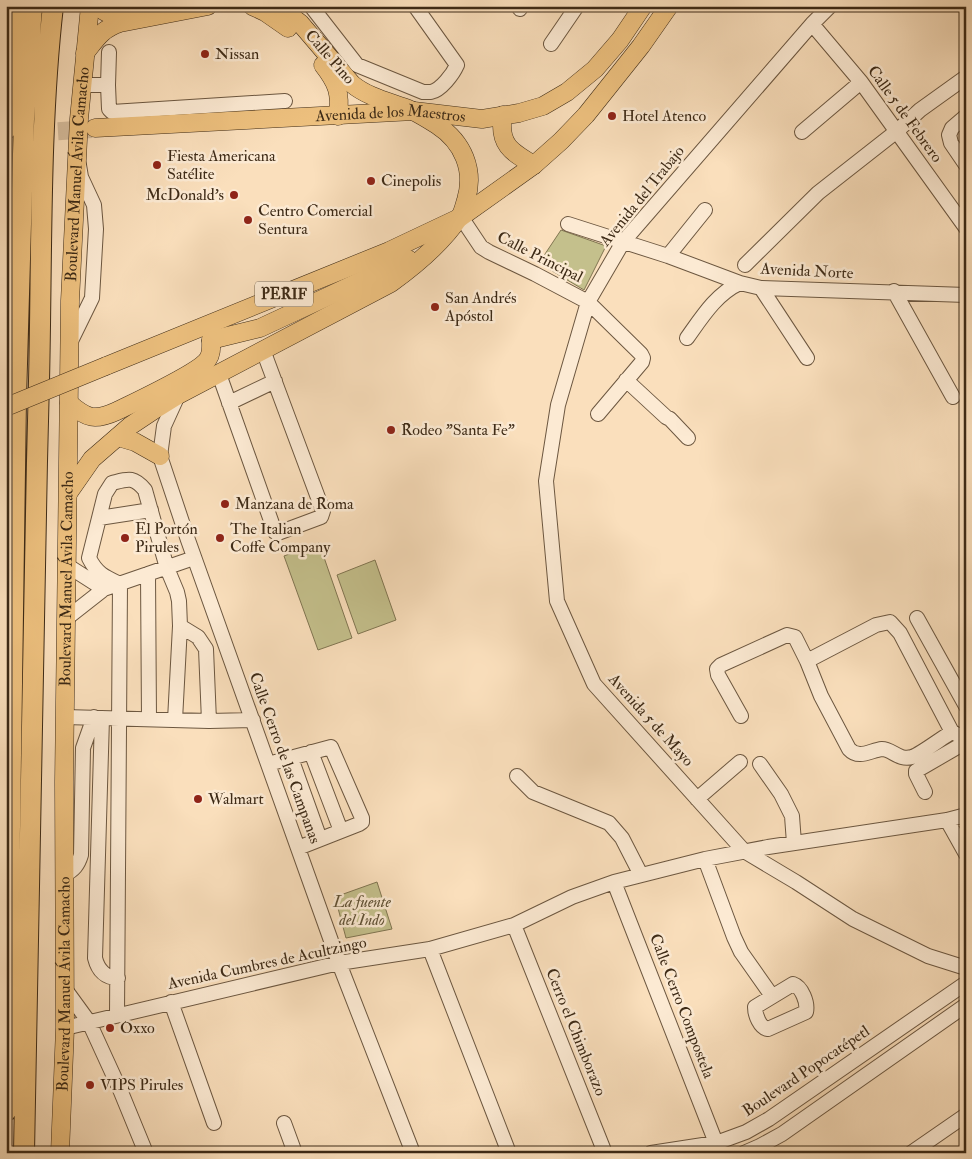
<svg xmlns="http://www.w3.org/2000/svg" width="972" height="1159" font-family="'IM FELL Double Pica',serif">
  <style>
    .green { fill: #c4c08c; stroke: #807551 }
    .lines { fill: none; stroke-linecap: round; stroke-linejoin: round }
    .major-tunnel { stroke: #d4bb9b; stroke-width: 18; stroke-dasharray: 18 9; stroke-linecap: butt }
    .minor-casing { stroke: #6c5740; stroke-width: 16 }
    .major-casing { stroke: #3d2a16; stroke-width: 19 }
    .highway-casing { stroke: #3d2a16; stroke-width: 22 }
    .minor { stroke: #fcead3; stroke-width: 14 }
    .major { stroke: #edc07e; stroke-width: 18 }
    .highway { stroke: #edc07e; stroke-width: 20 }
    .major-bridge-casing { stroke: #3d2a16; stroke-width: 19; stroke-linecap: butt }
    .major-bridge { stroke: #edc07e; stroke-width: 18 }
    .poi-dot { fill: #8f2418; stroke: #fcead3; stroke-width: 2 }
    .labels { text-anchor: middle; dominant-baseline: central; stroke-width: 5; stroke-linejoin: round; paint-order: stroke }
    .shield { fill: #fcead3; stroke: #76644f; stroke-width: 1 }
    .shield-label { font-size: 15px; font-weight: bold; fill: #3d2a16 }
    .poi-label { font-size: 16px; fill: #3d2a16; stroke: #fcead3; text-anchor: start }
    .street-label { font-size: 16px; fill: #3d2a16; stroke: #fcead3 }
    .park-label { font-size: 16px; font-style: italic; fill: #5f5034; stroke: #fcead3 }
  </style>
  <rect width="100%" height="100%" fill="#fadfbc"/>
  <filter id="stains"><feTurbulence type="fractalNoise" baseFrequency=".004" numOctaves="4"/><feColorMatrix values="0 0 0 0 .2 0 0 0 0 .09 0 0 0 0 .02 0 0 0 .5 -.17"/></filter>
  <radialGradient id="worn" r=".72"><stop offset=".6" stop-color="#630" stop-opacity="0"/><stop offset="1" stop-color="#630" stop-opacity=".3"/></radialGradient>
  <!-- green -->
  <path class="green" d="M561 230 606 246 584 290 539 263Z
    M319 543 352 638 318 650 284 556Z
    M375 560 396 620 358 634 337 575Z
    M377 882 392 929 346 938 335 897Z"/>
  <g class="lines">
    <!-- major-tunnel -->
    <path class="major-tunnel" d="M31 133 92 129"/>
    <!-- minor casing -->
    <g class="minor-casing">
      <path id="minor" d="M311 6 357 65 423 92C424 92 430 92 431 92 441 90 453 74 457 65L415 6
        M518 6 520 9
        M830 6 812 24 623 242 588 302 558 405 546 481 557 601 594 684 744 851 796 882 853 919 928 956 966 968
        M812 24 861 82 966 228
        M551 44 577 6
        M109 52 108 85 109 109 112 112 285 101
        M82 85H108
        M966 116 952 128 949 135 951 143 966 165
        M802 132 861 82
        M461 217 481 247 489 252 535 274 588 302 641 354 643 358 642 362 598 414
        M568 224 668 256 740 283 761 288 966 295
        M668 256 705 210
        M745 265 818 193 897 131 920 110 966 77
        M761 288 807 358
        M894 291 953 397
        M687 338C702 317 716 294 740 283
        M70 343 92 298 96 229 94 205 81 177 79 165
        M219 374 275 532 278 533 321 517 323 511 263 350
        M626 380 666 417 670 419 688 438
        M179 393 164 426 160 456 188 540 339 963 413 1153
        M229 403 275 381
        M99 518 151 510
        M68 566 104 589
        M148 574 149 719
        M67 618 104 589 194 558
        M917 618 966 706
        M180 626 198 637 206 649 209 721
        M807 661 876 625 890 622 900 633 952 732
        M741 716 718 675 717 669 721 665 787 635 795 637 807 661 821 696 849 749C859 760 871 750 882 749 892 749 899 761 912 757 921 754 943 737 952 732L966 739
        M65 717 209 721 253 720
        M102 718 95 958C98 970 105 978 118 978
        M311 752 341 831
        M291 758 320 839
        M268 764 331 747 362 818V822L359 824 298 848
        M760 764 781 794 792 816 794 843
        M517 776 533 792 609 823 622 838 641 875
        M925 792 916 774V771L966 742
        M697 799 740 762
        M947 820 966 854
        M705 859 734 937 741 952 772 996
        M64 875C74 870 78 865 81 855L83 748 94 717
        M614 882 716 1143
        M514 925 605 1153
        M430 949 509 1153
        M793 984C802 987 808 1003 806 1012L768 1029C760 1028 755 1015 755 1007Z
        M65 989 89 1022 121 1092 146 1153
        M171 1002 214 1123
        M117 1015 120 584C105 577 97 574 89 558L105 494 112 483C128 479 133 476 145 490L167 568 177 592 179 601 180 626 175 720
        M65 1028 339 963 430 949 514 925 572 897 614 882 705 859 768 847 947 820 966 815
        M284 1123 295 1153
        M651 1153 716 1143 746 1132 769 1119 966 983
        M744 1153 760 1146 782 1134 966 1005
        M911 1153 966 1115"/>
    </g>
    <!-- major casing -->
    <g class="major-casing">
      <g id="major">
        <path d="M99 6C108 18 117 14 130 12"/>
        <path d="M252 6 265 12 288 28"/>
        <path d="M85 53C97 38 102 29 120 23L208 6"/>
        <path d="M323 65C337 83 341 93 338 116"/>
        <path d="M503 115C498 144 511 152 534 165"/>
        <path id="s1" d="M95 128 414 111 482 119 519 113 543 106 567 92 595 69 620 40 643 6"/>
        <path d="M211 340 260 328 408 259"/>
        <path d="M106 366 389 251 461 217 534 165 561 141 586 115 641 46 669 6"/>
        <path d="M69 403C87 419 95 421 117 411 135 402 200 372 208 359 212 353 211 347 211 340"/>
        <path d="M118 437 135 442 160 456"/>
        <path d="M69 492 92 459 130 426 157 408 178 395 391 283C416 265 442 243 459 218 463 213 464 206 466 200 475 170 463 142 437 125 429 120 419 114 411 110 391 102 369 98 352 84L300 23 278 6"/>
        <path id="s2" d="M60 1153 65 1028 64 782 70 301 79 119 90 6"/>
      </g>
    </g>
    <!-- highway casing -->
    <g class="highway-casing">
      <path id="highway" d="M6 129 15 6
        M6 1111 16 399 24 119 32 6
        M24 1153C31 895 32 638 39 381 42 257 39 129 53 6"/>
    </g>
    <!-- minor -->
    <use href="#minor" class="minor"/>
    <!-- major -->
    <use href="#major" class="major"/>
    <!-- highway -->
    <use href="#highway" class="highway"/>
    <!-- major-bridge casing -->
    <g class="major-bridge-casing">
      <path id="major-bridge" d="M6 407 106 366"/>
    </g>
    <!-- major-bridge -->
    <use href="#major-bridge" class="major-bridge"/>
  </g>
  <!-- markers -->
  <g class="poi-dot">
    <circle cx="205" cy="54" r="5"/>
    <circle cx="612" cy="116" r="5"/>
    <circle cx="157" cy="165" r="5"/>
    <circle cx="371" cy="181" r="5"/>
    <circle cx="234" cy="195" r="5"/>
    <circle cx="248" cy="220" r="5"/>
    <circle cx="435" cy="307" r="5"/>
    <circle cx="391" cy="430" r="5"/>
    <circle cx="225" cy="504" r="5"/>
    <circle cx="125" cy="538" r="5"/>
    <circle cx="220" cy="538" r="5"/>
    <circle cx="198" cy="799" r="5"/>
    <circle cx="110" cy="1028" r="5"/>
    <circle cx="90" cy="1085" r="5"/>
  </g>
  <g class="labels">
    <!-- shield labels -->
    <rect class="shield" x="255" y="281.5" width="58" height="25" rx="4"/>
    <g class="shield-label">
      <text x="284" y="294">PERIF</text>
    </g>
    <!-- poi labels -->
    <g class="poi-label">
      <text x="215" y="54">Nissan</text>
      <text x="622" y="116">Hotel Atenco</text>
      <text x="167" y="156">Fiesta Americana<tspan x="167" dy="18">Satélite</tspan></text>
      <text x="381" y="181">Cinepolis</text>
      <text x="224" y="195" text-anchor="end">McDonald's</text>
      <text x="258" y="211">Centro Comercial<tspan x="258" dy="18">Sentura</tspan></text>
      <text x="445" y="298">San Andrés<tspan x="445" dy="18">Apóstol</tspan></text>
      <text x="401" y="430">Rodeo "Santa Fe"</text>
      <text x="235" y="504">Manzana de Roma</text>
      <text x="135" y="529">El Portón<tspan x="135" dy="18">Pirules</tspan></text>
      <text x="230" y="529">The Italian<tspan x="230" dy="18">Coffe Company</tspan></text>
      <text x="208" y="799">Walmart</text>
      <text x="120" y="1028">Oxxo</text>
      <text x="100" y="1085">VIPS Pirules</text>
    </g>
    <!-- street labels -->
    <g class="street-label">
      <text transform="translate(330 57) rotate(49)">Calle Pino</text>
      <text transform="translate(905 114) rotate(54)">Calle 5 de Febrero</text>
      <text stroke="none"><textPath href="#s1" startOffset="296">Avenida de los Maestros</textPath></text>
      <text stroke="none"><textPath href="#s2" startOffset="979">Boulevard Manuel Ávila Camacho</textPath></text>
      <text transform="translate(642 196) rotate(-51)">Avenida del Trabajo</text>
      <text transform="translate(540 257) rotate(27)">Calle Principal</text>
      <text transform="translate(807 271) rotate(3)">Avenida Norte</text>
      <text stroke="none"><textPath href="#s2" startOffset="574">Boulevard Manuel Ávila Camacho</textPath></text>
      <text transform="translate(651 720) rotate(48)">Avenida 5 de Mayo</text>
      <text transform="translate(285 758) rotate(70)">Calle Cerro de las Campanas</text>
      <text transform="translate(267 963) rotate(-12)">Avenida Cumbres de Acultzingo</text>
      <text stroke="none"><textPath href="#s2" startOffset="169">Boulevard Manuel Ávila Camacho</textPath></text>
      <text transform="translate(682 1006) rotate(69)">Calle Cerro Compostela</text>
      <text transform="translate(576 1032) rotate(68)">Cerro el Chimborazo</text>
      <text transform="translate(806 1071) rotate(-34)">Boulevard Popocatépetl</text>
    </g>
    <!-- park labels -->
    <g class="park-label">
      <text x="362" y="902">La fuente<tspan x="362" dy="18">del Indo</tspan></text>
    </g>
  </g>
  <!-- margin -->
  <rect width="972" height="1159" fill="none" stroke="#fadfbc" stroke-width="25"/>
  <rect x="8" y="8" width="957" height="1144" fill="none" stroke="#3d2a16" stroke-width="2.5"/>
  <rect x="12" y="12" width="947" height="1134" fill="none" stroke="#3d2a16"/>
  <rect width="100%" height="100%" filter="url(#stains)"/>
  <rect width="100%" height="100%" fill="url(#worn)"/>
</svg>
